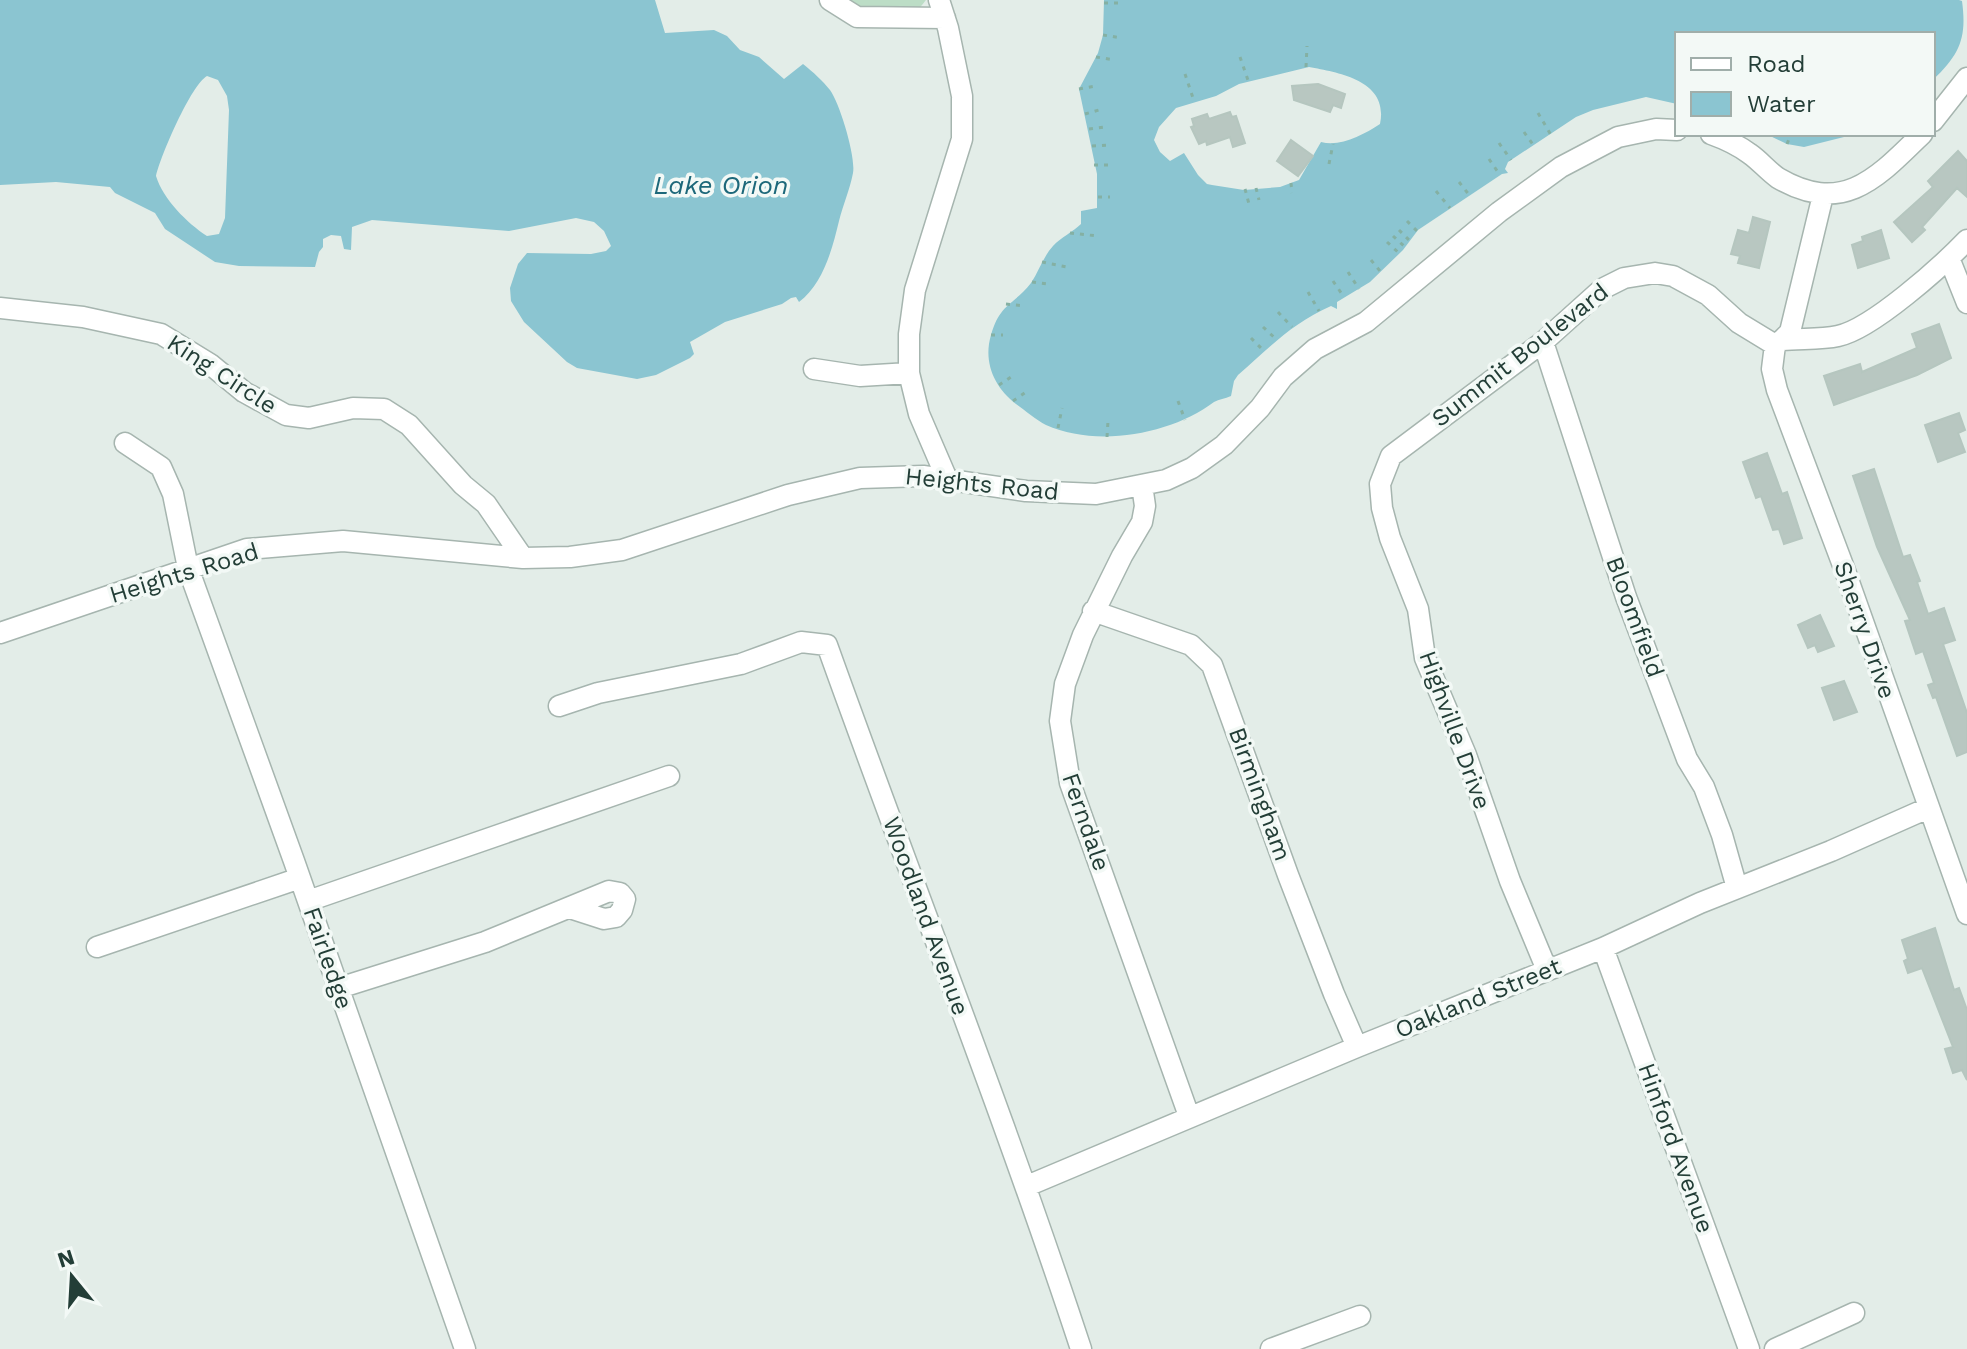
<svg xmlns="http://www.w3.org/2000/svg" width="1967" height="1349" font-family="'Work Sans',sans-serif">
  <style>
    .green { fill: #bcddc6 }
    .water { fill: #8bc5d1; fill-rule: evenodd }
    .building { fill: #b8c7c1; stroke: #b5c6bf; stroke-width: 2 }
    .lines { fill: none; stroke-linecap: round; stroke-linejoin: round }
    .minor-casing { stroke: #a6b5af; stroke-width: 23 }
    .path { stroke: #84b0a3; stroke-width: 3; stroke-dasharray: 4 6; stroke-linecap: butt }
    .minor { stroke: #fff; stroke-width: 20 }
    .labels { text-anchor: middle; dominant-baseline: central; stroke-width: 7; stroke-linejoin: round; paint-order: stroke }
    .street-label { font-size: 24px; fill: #233e37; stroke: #f3f9f6 }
    .water-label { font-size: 26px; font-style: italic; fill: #1d687a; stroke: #f3f9f6 }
  </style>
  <rect width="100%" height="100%" fill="#e3ede8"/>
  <!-- green -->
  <path class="green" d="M834 0H926L918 10 875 12Z"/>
  <!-- water -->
  <path class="water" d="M0 0H655L665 33 714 30 727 36 740 50 759 57 784 79 803 64C813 72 823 81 830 90 840 104 856 157 853 173 850 189 843 205 839 221 832 250 823 284 799 302L796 297 791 298 782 304 725 322 690 342 694 354 690 358 656 375 637 379 577 368 567 362 524 322 511 301 510 288 518 264 527 253 591 254 606 251 611 246 604 231 594 222 576 218 509 231 372 220 352 227 351 250 344 249 341 236 331 235 323 239V247L319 252 315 267 239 266 215 262 165 229 155 213 115 193 110 187 56 182 0 185ZM207 76 218 80 227 96 229 110 225 218 219 234 207 236C187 223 163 199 156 176 161 155 191 85 207 76Z
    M1104 0H1959L1962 1C1967 38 1960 54 1933 80V34H1677V104L1646 97 1593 110 1576 117 1508 162 1505 169 1508 173 1502 174 1418 230 1403 250 1370 282 1337 302V309L1331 306C1292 323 1269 348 1238 375L1234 381 1231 396C1225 399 1219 399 1214 402 1172 434 1097 448 1046 425 1036 420 1026 411 1016 404 994 387 983 362 991 335 1000 303 1014 305 1031 283 1039 271 1043 257 1053 246 1061 237 1073 232 1081 224V211L1097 208V174L1079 89 1098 53 1103 35ZM1309 67C1341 73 1389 81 1380 124 1363 135 1341 147 1321 142L1299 180 1280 187 1244 190 1212 185 1207 184 1198 175 1184 153 1170 161 1160 152 1154 140 1159 127 1176 108 1216 96 1239 84Z
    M1766 134H1856L1804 147 1787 144Z"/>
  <!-- building -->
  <path class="building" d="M1318 84 1345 94 1341 108 1333 105 1330 112 1294 100 1292 86Z
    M1230 112 1232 117 1236 116 1245 143 1233 147 1230 137 1207 145 1206 141 1199 144 1191 127 1194 126 1192 119 1207 114 1209 119Z
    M1291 140 1313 156 1298 176 1277 161Z
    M1958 151 1967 161V197L1957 188 1922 227 1925 230 1912 242 1894 222 1933 187 1928 181Z
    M1753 217 1770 222 1759 268 1738 263 1740 256 1731 254 1738 230 1749 233Z
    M1881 230 1889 258 1858 268 1852 245 1863 241 1862 237Z
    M1939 324 1951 358 1917 375 1834 405 1824 376 1860 364 1862 372 1917 348 1912 334Z
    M1959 413 1965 430 1958 433 1965 452 1938 462 1925 425Z
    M1767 453 1782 494 1787 492 1802 538 1784 544 1779 529 1773 530 1761 496 1756 498 1743 462Z
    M1874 469 1903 557 1910 555 1920 581 1917 582 1928 614 1944 608 1955 640 1943 644 1967 713V752L1957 756 1936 697 1933 698 1928 685 1934 683 1923 651 1916 654 1905 621 1910 620 1877 547 1853 476Z
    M1820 615 1834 646 1818 652 1815 645 1808 648 1798 625Z
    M1844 681 1857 712 1834 720 1822 688Z
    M1935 928 1954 990 1959 988 1967 1010V1080L1962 1070 1953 1073 1945 1049 1953 1047 1922 968 1908 973 1904 961 1908 959 1902 940Z"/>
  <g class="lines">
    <!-- minor casing -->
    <g class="minor-casing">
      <path id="minor" d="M830 0 857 17 945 18
        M939 0 948 28 962 96V139L915 290 909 334V373L919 414 947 479
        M1933 121 1967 78
        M1711 134C1725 139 1738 145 1750 154 1760 161 1768 171 1778 178 1843 216 1877 178 1922 134
        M1949 258 1967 303
        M0 308 83 317 161 334 210 364 244 392 286 415 309 418 353 408 384 409 409 425 463 485 486 504 523 558
        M1782 340 1790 332 1823 195
        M1543 342 1626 597 1687 759 1704 787 1722 835 1737 888
        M1775 345 1772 369 1777 390 1844 568 1967 914
        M814 369 860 376 909 373
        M125 443 161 467 173 494 188 568 294 861 465 1349
        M1142 485 1145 506 1142 522 1122 556 1083 635 1065 684 1060 721 1070 783 1189 1116
        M1093 611 1191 645 1212 665 1288 875 1334 994 1357 1047
        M0 633 247 549 343 541 523 558 570 557 622 550 788 495 860 478 923 476 1026 491 1096 494 1166 480 1192 468 1224 445 1260 408 1283 377 1315 349 1366 322 1499 212 1561 167 1618 137 1656 129 1677 130
        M559 706 598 693 741 664 801 642 827 645C911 880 1003 1112 1081 1349
        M308 901 669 776
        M97 947 300 878
        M1603 948 1749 1349
        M1547 970 1510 881 1466 755 1425 658 1418 609 1390 538 1382 508 1380 484 1391 456 1543 342 1602 289 1624 278 1655 273 1673 276 1708 295 1739 323 1775 345 1782 340C1800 338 1820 340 1838 336 1872 329 1942 266 1967 240
        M339 988 485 942 609 891 620 893 625 899 622 910 616 917 604 919 570 908
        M1027 1186 1357 1047 1603 948 1700 903 1831 851 1928 808
        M1271 1349 1360 1316
        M1775 1349 1854 1313"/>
    </g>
    <!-- path -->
    <path class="path" d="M1104 3H1122
      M1103 35 1122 38
      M1096 57 1115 60
      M1240 57 1249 83
      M1306 67 1307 46
      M1185 74 1194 101
      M1079 89 1095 86
      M1538 113 1551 135
      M1085 114 1099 110
      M1089 129 1105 127
      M1524 132 1534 146
      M1768 135 1769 134
      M1499 143 1511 160
      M1787 144 1791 134
      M1092 146 1109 145
      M1489 159 1500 175
      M1329 164 1333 144
      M1094 165H1108
      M1459 182 1470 196
      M1291 183 1292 193
      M1256 188 1259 200
      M1245 189 1249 204
      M1436 191 1450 208
      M1098 197H1110
      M1407 221 1417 231
      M1399 230 1410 241
      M1070 233 1098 236
      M1393 236 1405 247
      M1387 242 1400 254
      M1371 260 1380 271
      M1042 262 1067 267
      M1348 272 1359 289
      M1333 281 1344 297
      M1032 282 1047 284
      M1308 292 1319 311
      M1006 304 1025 306
      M1278 312 1292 327
      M1263 327 1276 339
      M991 335H1003
      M1251 338 1264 351
      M999 385 1014 375
      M1013 401 1029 390
      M1178 401 1185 420
      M1058 428 1062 408
      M1107 437 1108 421"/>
    <!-- minor -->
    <use href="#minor" class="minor"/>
  </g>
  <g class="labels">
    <!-- street labels -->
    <g class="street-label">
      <text transform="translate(1520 355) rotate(-38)">Summit Boulevard</text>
      <text transform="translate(222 374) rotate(33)">King Circle</text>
      <text transform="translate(982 484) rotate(6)">Heights Road</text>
      <text transform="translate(184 573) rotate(-17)">Heights Road</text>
      <text transform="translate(1635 617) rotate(70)">Bloomfield</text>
      <text transform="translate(1865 630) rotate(71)">Sherry Drive</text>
      <text transform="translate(1455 730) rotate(70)">Highville Drive</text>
      <text transform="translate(1260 794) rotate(70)">Birmingham</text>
      <text transform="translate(1086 822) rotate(71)">Ferndale</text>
      <text transform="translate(926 916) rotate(70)">Woodland Avenue</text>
      <text transform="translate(328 958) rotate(71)">Fairledge</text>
      <text transform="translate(1478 998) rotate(-22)">Oakland Street</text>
      <text transform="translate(1676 1148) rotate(70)">Hinford Avenue</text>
    </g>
    <!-- water labels -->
    <g class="water-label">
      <text x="721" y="185">Lake Orion</text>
    </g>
  </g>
  <!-- legend -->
  <rect x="1675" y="32" width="260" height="104" fill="#f3f9f6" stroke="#a0aeaa" stroke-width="2"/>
  <rect x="1691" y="58" width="40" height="12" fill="#ffffff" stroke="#a0aeaa" stroke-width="2"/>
  <text x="1747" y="72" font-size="24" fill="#233e37">Road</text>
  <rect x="1691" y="92" width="40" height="24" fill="#8bc5d1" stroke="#a0aeaa" stroke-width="2"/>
  <text x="1747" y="112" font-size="24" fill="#233e37">Water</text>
  <!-- north arrow -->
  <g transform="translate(72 1277) rotate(342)" stroke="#f3f9f6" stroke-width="6" paint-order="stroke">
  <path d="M0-6L14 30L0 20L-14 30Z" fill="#233e37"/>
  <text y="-12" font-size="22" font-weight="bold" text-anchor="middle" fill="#233e37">N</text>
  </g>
</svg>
